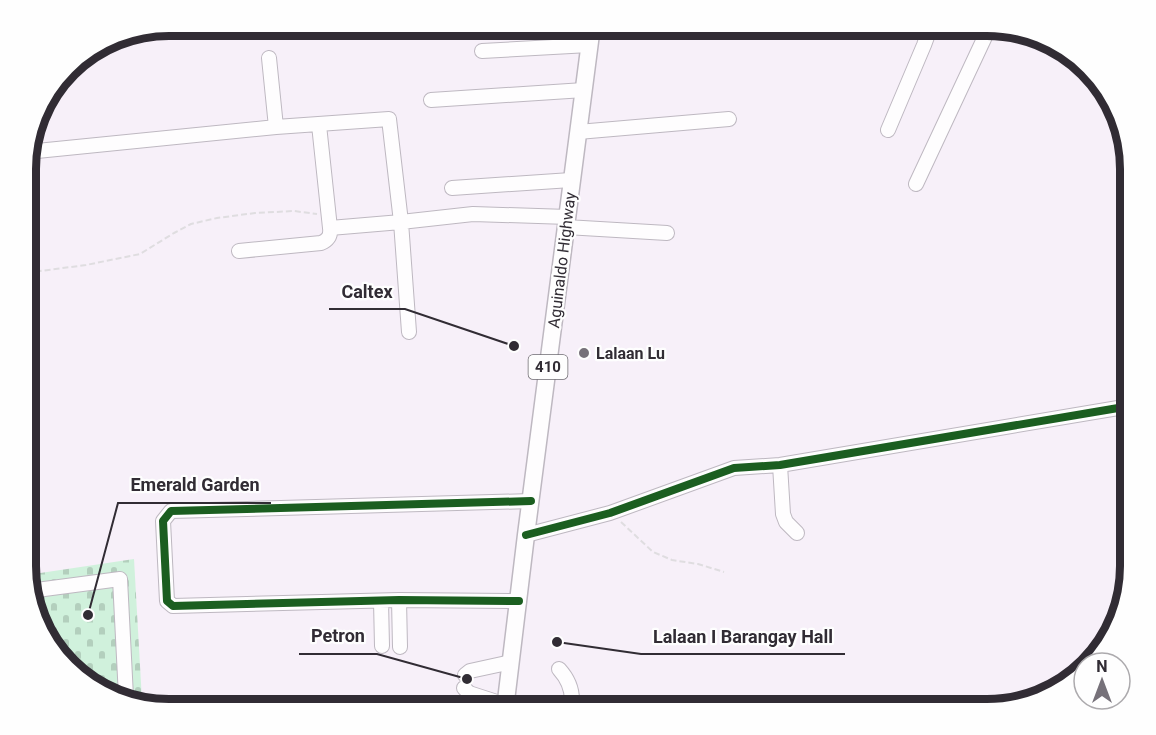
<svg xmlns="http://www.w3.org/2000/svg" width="1156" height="735" font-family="Roboto,sans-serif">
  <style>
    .cemetery { fill: url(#cemetery-stones) }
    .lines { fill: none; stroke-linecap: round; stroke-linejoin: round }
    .minor-casing { stroke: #beb8c1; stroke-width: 16 }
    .major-casing { stroke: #beb8c1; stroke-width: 19 }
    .path { stroke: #dfdde0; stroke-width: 2; stroke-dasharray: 6 3; stroke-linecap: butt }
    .minor { stroke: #fefdfe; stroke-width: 14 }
    .major { stroke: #fefdfe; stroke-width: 16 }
    .cycleway-casing { stroke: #fefefe; stroke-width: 11 }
    .cycleway { stroke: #1b5e20; stroke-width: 8 }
    .poi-dot { fill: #767179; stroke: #fefefe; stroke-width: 2 }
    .labels { text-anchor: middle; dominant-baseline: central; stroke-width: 4.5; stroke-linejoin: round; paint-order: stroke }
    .shield { fill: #fefefe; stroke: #6e6b71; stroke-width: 1.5 }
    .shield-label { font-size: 15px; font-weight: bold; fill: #312c34 }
    .street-label { font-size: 16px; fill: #312c34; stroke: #fefefe }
    .poi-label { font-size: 16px; font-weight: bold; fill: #312c34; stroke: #fefefe; text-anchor: start }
    .rim { fill: none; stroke: #312c34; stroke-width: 8 }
    .leader { fill: none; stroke: #312c34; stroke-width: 2 }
    .callout-dot { fill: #312c34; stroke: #fefefe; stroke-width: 2 }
    .callout-label { font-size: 18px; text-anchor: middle; font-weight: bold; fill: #312c34; stroke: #fefefe; stroke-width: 4.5; stroke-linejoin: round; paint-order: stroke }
  </style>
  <defs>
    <pattern id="cemetery-stones" width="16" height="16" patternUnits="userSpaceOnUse" patternTransform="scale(1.5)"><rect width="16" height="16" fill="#d0f1dc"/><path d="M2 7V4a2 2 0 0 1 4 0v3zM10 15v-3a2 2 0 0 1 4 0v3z" fill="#b3cfbd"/></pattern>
  </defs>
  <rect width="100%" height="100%" fill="#f7f0f9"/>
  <!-- cemetery -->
  <path class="cemetery" d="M134 559 142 701 89 686 49 646 27 585V575Z"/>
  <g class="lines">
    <!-- minor casing -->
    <g class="minor-casing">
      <path id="minor" d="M591 31 656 26
        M482 51 589 45
        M269 58 276 127
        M431 100 584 90
        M319 125 330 228 401 222 473 214 568 217
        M888 130 924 45 931 26
        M578 132 729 119
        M27 152 276 127 389 119 401 222 409 332
        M916 184 990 26
        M452 188 571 180
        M566 227 667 233
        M239 251 321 243C328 240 331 236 330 228
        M780 465 783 514 786 522 797 533
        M526 535 610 513 734 468 780 465 1130 406
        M29 591 120 579 126 697
        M399 600 400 647
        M381 601 382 646
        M519 601 399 600 173 606 167 601 163 521 171 511 531 501
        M559 669C570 681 574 694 571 709
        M465 675 470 671 511 662
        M464 688 469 693 506 705"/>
    </g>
    <!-- major casing -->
    <g class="major-casing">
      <path id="major" d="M505 709 526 535 592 26"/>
    </g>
    <!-- path -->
    <path class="path" d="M27 274 33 272 86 265 140 254 174 233 191 224 217 218 255 213 294 211 317 214
      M621 522 653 552 672 560 698 564 724 572"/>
    <!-- minor -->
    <use href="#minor" class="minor"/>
    <!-- major -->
    <use href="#major" class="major"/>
    <!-- cycleway casing -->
    <g class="cycleway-casing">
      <path id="cycleway" d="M526 535 610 513 734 468 780 465 1130 406
        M519 601 399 600 173 606 167 601 163 521 171 511 531 501"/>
    </g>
    <!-- cycleway -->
    <use href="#cycleway" class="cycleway"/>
  </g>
  <!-- markers -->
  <circle class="poi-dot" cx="584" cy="353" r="6"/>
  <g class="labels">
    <!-- shield labels -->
    <rect class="shield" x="528.5" y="355" width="39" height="24" rx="4.5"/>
    <g class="shield-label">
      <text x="548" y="367">410</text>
    </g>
    <!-- street labels -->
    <g class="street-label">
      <text transform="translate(562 260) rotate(-83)">Aguinaldo Highway</text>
    </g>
    <!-- poi labels -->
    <g class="poi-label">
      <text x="596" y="353">Lalaan Lu</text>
    </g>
  </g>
  <!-- crop -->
  <path d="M0 0H1156V735H0ZM169 36H987A133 133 0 0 1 1120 169V566A133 133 0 0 1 987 699H169A133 133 0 0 1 36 566V169A133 133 0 0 1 169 36Z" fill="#fefefe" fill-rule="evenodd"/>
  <path class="rim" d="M169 36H987A133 133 0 0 1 1120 169V566A133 133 0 0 1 987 699H169A133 133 0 0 1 36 566V169A133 133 0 0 1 169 36Z"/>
  <!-- callouts -->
  <path class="leader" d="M514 346L405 309H329M88 615L118 503H271M467 679L377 654H299M557 642L641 654H845"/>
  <g class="callout-dot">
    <circle cx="514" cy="346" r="6"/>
    <circle cx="88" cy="615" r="6"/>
    <circle cx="467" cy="679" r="6"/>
    <circle cx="557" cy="642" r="6"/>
  </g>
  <g class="callout-label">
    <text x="367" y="298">Caltex</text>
    <text x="195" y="491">Emerald Garden</text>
    <text x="338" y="642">Petron</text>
    <text x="743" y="643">Lalaan I Barangay Hall</text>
  </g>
  <!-- north arrow -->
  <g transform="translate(1102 681)"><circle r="28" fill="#fefefe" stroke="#acaaad" stroke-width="1.5"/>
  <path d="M0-4.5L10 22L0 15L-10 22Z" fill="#767179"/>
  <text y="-9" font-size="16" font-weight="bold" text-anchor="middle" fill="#312c34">N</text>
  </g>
</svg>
